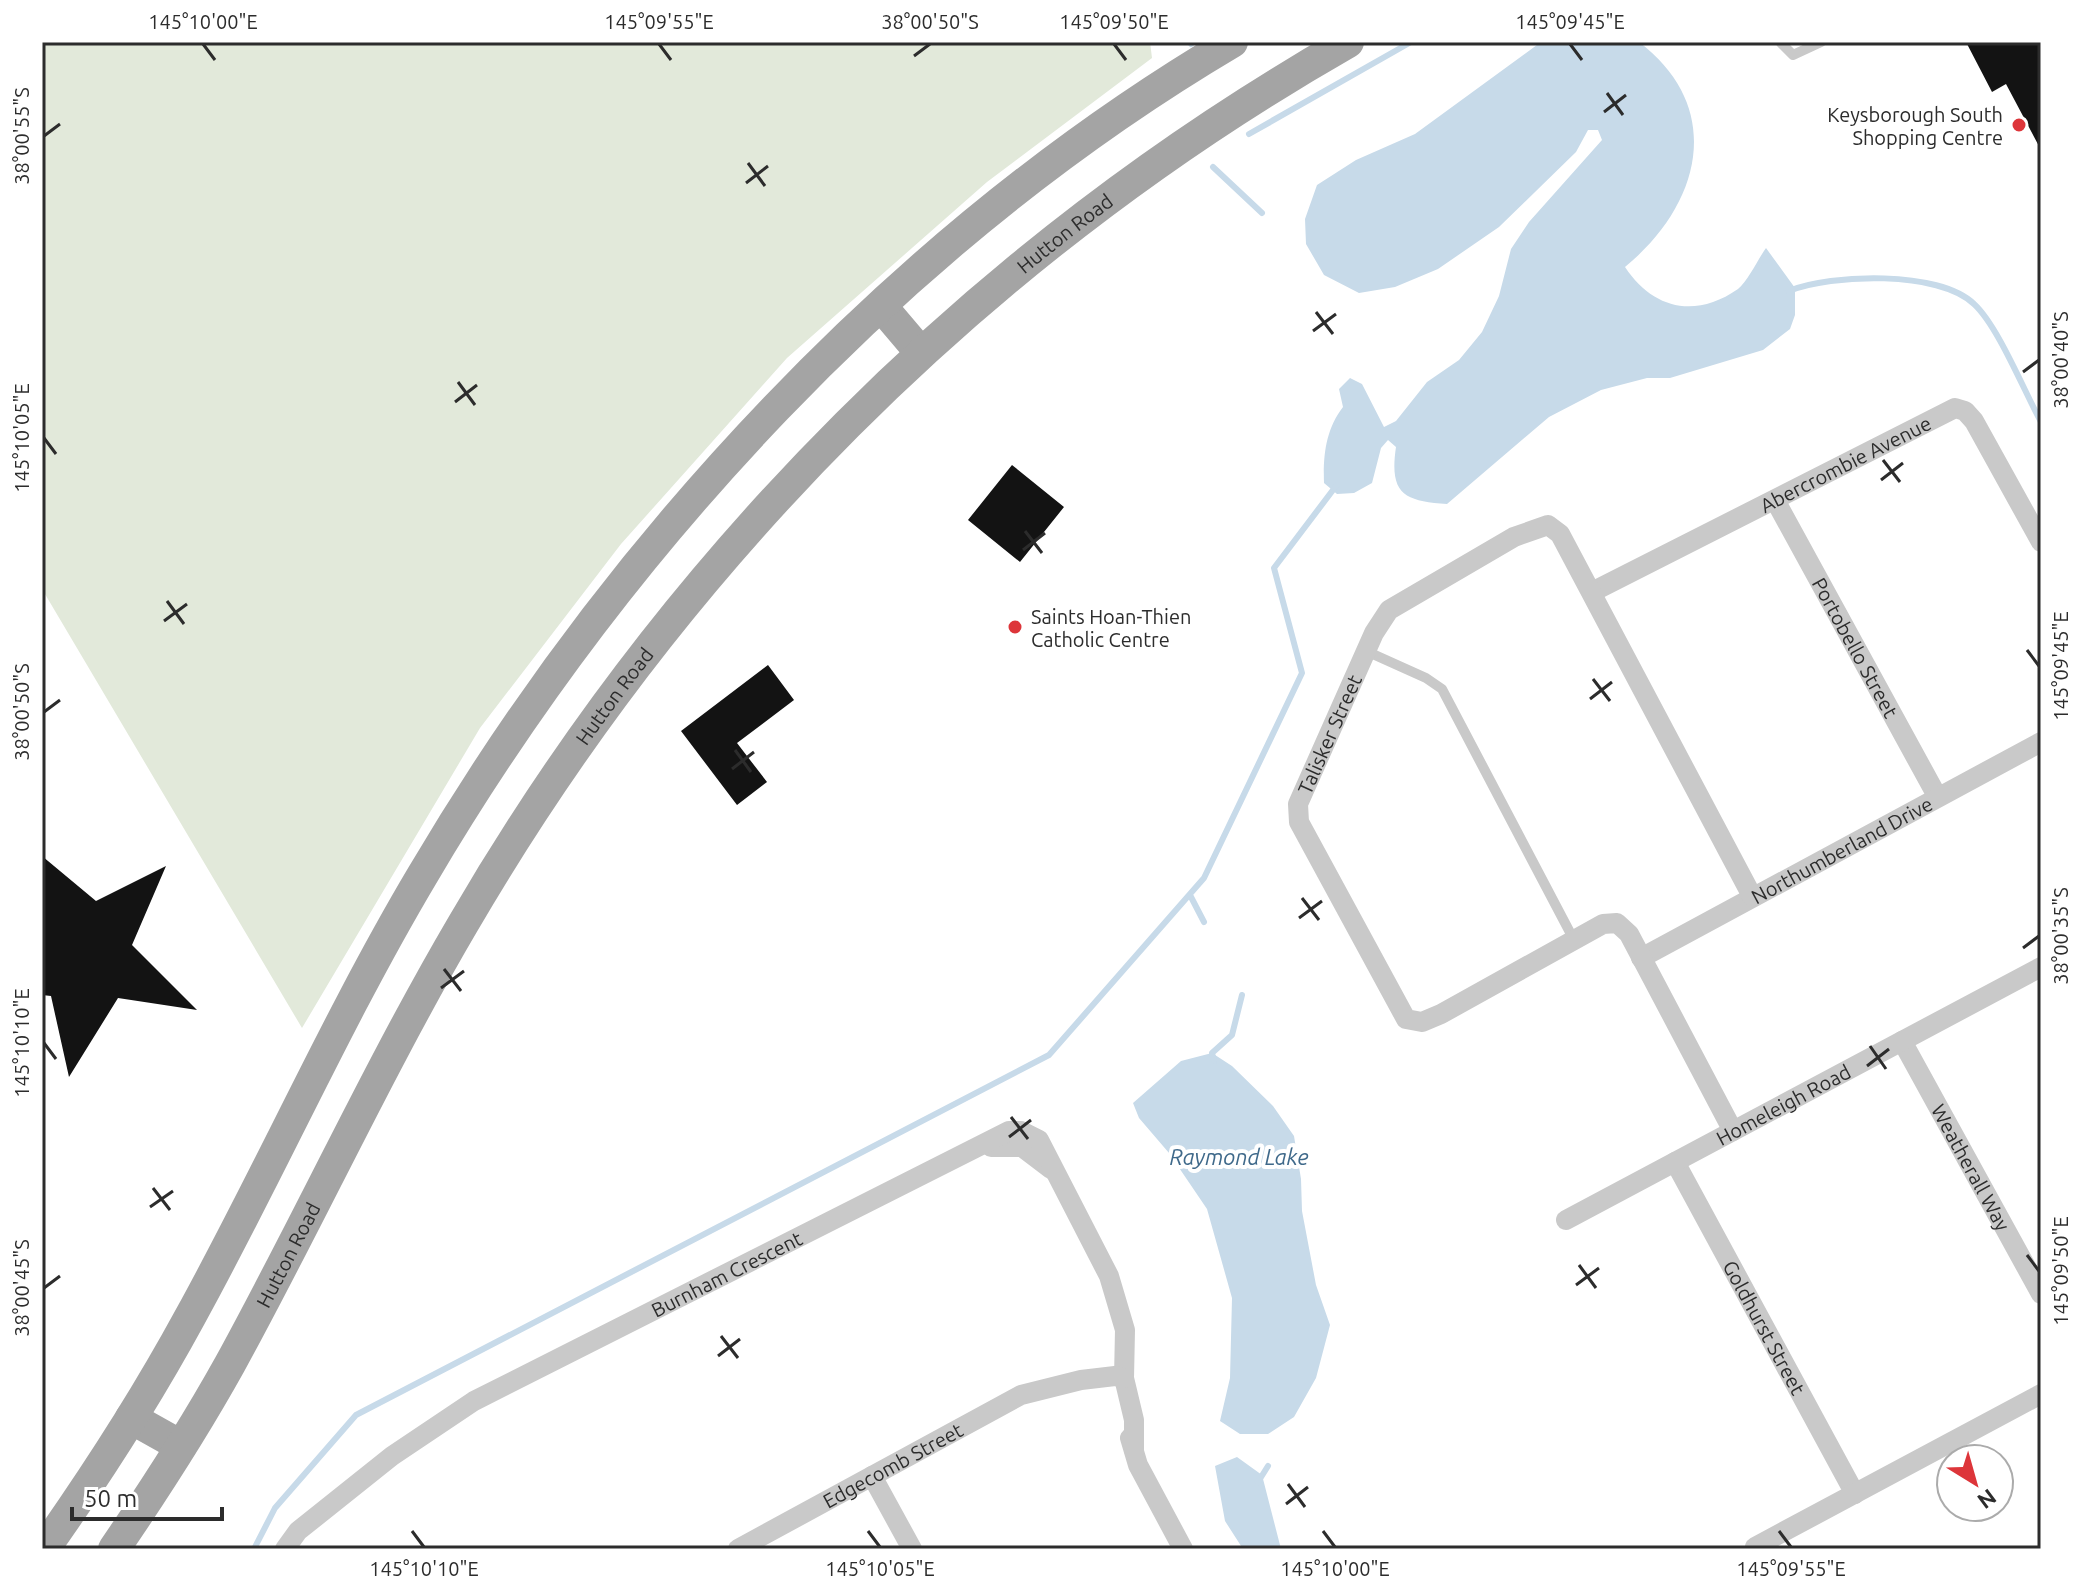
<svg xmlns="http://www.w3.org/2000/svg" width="2083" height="1591" font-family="Ubuntu,sans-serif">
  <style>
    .green { fill: #e2e9da }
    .water { fill: #c7dae9 }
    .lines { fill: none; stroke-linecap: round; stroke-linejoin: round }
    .stream { stroke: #c7dae9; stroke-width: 6 }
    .building { fill: #131313 }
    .lane { stroke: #c9c9c9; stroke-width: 10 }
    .street { stroke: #c9c9c9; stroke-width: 20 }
    .primary { stroke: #a4a4a4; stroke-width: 32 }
    .ticks { fill: none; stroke: #2c2c2c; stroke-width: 3 }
    .poi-dot { fill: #dd353a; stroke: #fff; stroke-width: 3 }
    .labels { text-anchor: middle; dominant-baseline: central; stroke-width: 8; stroke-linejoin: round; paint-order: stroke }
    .poi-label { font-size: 20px; fill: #2c2c2c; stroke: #fff; text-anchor: end }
    .street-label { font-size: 20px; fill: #2c2c2c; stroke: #fff }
    .water-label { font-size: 22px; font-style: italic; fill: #3f698a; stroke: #fff }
    .neatline { fill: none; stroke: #2c2c2c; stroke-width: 3 }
    .ticks-label { font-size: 20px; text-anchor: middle; fill: #2c2c2c }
  </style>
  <rect width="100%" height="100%" fill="#fff"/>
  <!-- green -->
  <path class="green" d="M42 42H1150L1152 58 987 182 787 358 621 544 480 728 302 1028 42 589Z"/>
  <!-- water -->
  <path class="water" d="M1541 42H1639C1726 108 1701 205 1625 267 1653 309 1695 319 1738 289 1748 281 1758 259 1766 248L1795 288V315L1790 329 1763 350 1670 378H1647L1601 390 1549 417 1447 504C1404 501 1389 494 1396 447L1388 440 1381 448 1372 483 1354 493 1337 494 1324 483C1323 455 1326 429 1343 407L1339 389 1350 378 1362 384 1384 427 1396 421 1427 382 1459 360 1482 332 1499 296 1511 249 1529 222 1602 140 1598 130H1588L1576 152 1499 227 1438 269 1395 287 1359 293 1324 275 1306 244 1305 219 1317 185 1356 160 1415 134Z
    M1212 1053 1232 1066 1273 1106 1294 1136 1301 1179 1302 1211 1316 1285 1330 1325 1316 1378 1294 1417 1268 1434H1240L1220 1421 1230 1378 1232 1298 1207 1209 1169 1153 1139 1118 1133 1103 1181 1061Z
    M1237 1457 1262 1475 1281 1549H1243L1225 1521 1215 1466Z"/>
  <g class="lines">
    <!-- stream -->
    <path class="stream" d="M1190 42 1191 44
      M1249 134 1411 42
      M1213 167 1262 213
      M1789 291C1831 274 1939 270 1974 304 1998 326 2024 391 2041 422
      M1190 895 1204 922
      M1214 1061 1212 1053 1232 1035 1242 995
      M1258 1482 1268 1466
      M254 1549 275 1508 356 1415 1049 1055 1204 878 1302 673 1274 568 1336 486"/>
  </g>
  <!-- building -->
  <path class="building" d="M1966 42H2041V150L2006 84 1992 92Z
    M1012 465 1064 507 1020 562 968 520Z
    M768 665 794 700 737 743 767 782 737 805 681 731Z
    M42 856 96 901 166 866 132 945 197 1010 118 998 69 1077 51 996 42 995Z"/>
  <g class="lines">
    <!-- lane -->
    <path class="lane" d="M1781 43 1793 55 1821 42
      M1366 651 1426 678 1442 689 1574 940"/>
    <!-- street -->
    <g class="street">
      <path id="s1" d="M1775 500 1937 796"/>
      <path id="s2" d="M1592 592 1955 408 1965 411 1974 421 2041 542"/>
      <path id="s3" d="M1641 958 2041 742"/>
      <path id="s4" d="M1902 1041 2041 1294"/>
      <path id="s5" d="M1733 1131 1629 934 1617 923 1603 924 1441 1014 1422 1022 1406 1019 1299 822 1298 804 1374 633 1389 610 1514 537 1548 525 1560 534 1752 896"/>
      <path d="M991 1147H1022L1051 1169"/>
      <path id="s6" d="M1675 1162 1855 1494"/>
      <path id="s7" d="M1566 1220 2041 967"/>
      <path d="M1130 1438 1138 1465 1183 1549"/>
      <path d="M872 1476 912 1549"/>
      <path d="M1755 1547 2041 1394"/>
      <path id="s8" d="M285 1549 298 1531 392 1456 474 1401 1009 1131H1021L1039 1140 1109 1276 1125 1330 1124 1378 1134 1420V1450"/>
      <path id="s9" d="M738 1549 1021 1395 1081 1380 1115 1376 1124 1378"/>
    </g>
    <!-- primary -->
    <g class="primary">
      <path d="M882 307 921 353"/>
      <path d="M131 1418 181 1446"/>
      <path d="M44 1549C97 1474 146 1398 190 1317 270 1172 337 1019 422 876 617 545 899 239 1232 42"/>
      <path id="s10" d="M114 1549C155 1489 195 1427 230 1364 310 1218 379 1067 463 924 676 558 980 252 1348 42"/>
    </g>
  </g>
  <!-- ticks -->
  <path class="ticks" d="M203 44 215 60M659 44 671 60M1114 44 1126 60M1570 44 1582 60M914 56 930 44M1607 93 1623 115M1604 112 1626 95M44 136 60 124M748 163 765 186M746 183 768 166M1316 312 1333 334M1313 331 1336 314M2023 372 2039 360M458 382 475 405M455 402 477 385M44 438 56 454M1883 460 1900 482M1881 480 1903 463M1025 531 1042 553M1023 550 1045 533M167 601 184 624M164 621 187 604M2027 650 2039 666M1593 679 1610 701M1590 699 1612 682M44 712 60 700M735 750 751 772M732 769 754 752M1302 898 1319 920M1299 918 1322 901M2023 948 2039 936M444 969 461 991M441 988 464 971M44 1043 56 1059M1870 1046 1886 1069M1867 1066 1889 1049M1011 1117 1028 1139M1009 1137 1031 1120M153 1188 170 1210M150 1207 173 1191M2027 1255 2039 1271M1579 1265 1596 1288M1576 1285 1599 1268M44 1288 60 1276M721 1336 738 1358M718 1356 740 1339M1288 1484 1305 1507M1286 1504 1308 1487M412 1531 424 1547M868 1531 880 1547M1323 1531 1335 1547M1779 1531 1791 1547"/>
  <!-- markers -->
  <g class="poi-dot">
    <circle cx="2019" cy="125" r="8"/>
    <circle cx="1015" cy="627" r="8"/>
  </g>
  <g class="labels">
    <!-- poi labels -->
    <g class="poi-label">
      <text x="2003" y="114">Keysborough South<tspan x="2003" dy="23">Shopping Centre</tspan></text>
      <text x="1031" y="616" text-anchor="start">Saints Hoan-Thien<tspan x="1031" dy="23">Catholic Centre</tspan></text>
    </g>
    <!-- street labels -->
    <g class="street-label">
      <text stroke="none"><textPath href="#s10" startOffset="1638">Hutton Road</textPath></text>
      <text stroke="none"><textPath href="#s2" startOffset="284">Abercrombie Avenue</textPath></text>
      <text stroke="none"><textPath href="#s1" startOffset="168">Portobello Street</textPath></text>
      <text stroke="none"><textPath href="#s10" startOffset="990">Hutton Road</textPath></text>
      <text stroke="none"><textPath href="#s5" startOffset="794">Talisker Street</textPath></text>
      <text stroke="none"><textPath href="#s3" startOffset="228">Northumberland Drive</textPath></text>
      <text stroke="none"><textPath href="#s7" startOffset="246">Homeleigh Road</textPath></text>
      <text stroke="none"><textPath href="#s4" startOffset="144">Weatherall Way</textPath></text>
      <text stroke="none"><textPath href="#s10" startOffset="342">Hutton Road</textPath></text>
      <text stroke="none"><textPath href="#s8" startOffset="524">Burnham Crescent</textPath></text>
      <text stroke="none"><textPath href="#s6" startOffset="188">Goldhurst Street</textPath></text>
      <text stroke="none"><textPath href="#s9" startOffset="176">Edgecomb Street</textPath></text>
    </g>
    <!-- water labels -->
    <g class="water-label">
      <text x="1239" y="1156">Raymond Lake</text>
    </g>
  </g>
  <!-- border -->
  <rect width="2083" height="1591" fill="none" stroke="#ffffff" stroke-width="88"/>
  <!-- north arrow -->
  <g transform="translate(1975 1483) rotate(143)"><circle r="38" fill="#ffffff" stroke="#ababab" stroke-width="2"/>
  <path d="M0-6L14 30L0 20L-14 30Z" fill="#dd353a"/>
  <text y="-12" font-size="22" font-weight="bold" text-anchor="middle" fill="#2c2c2c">N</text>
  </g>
  <!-- scale -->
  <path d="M72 1507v12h150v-12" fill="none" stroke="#2c2c2c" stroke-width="4"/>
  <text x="84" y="1507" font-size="24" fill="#2c2c2c" stroke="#ffffff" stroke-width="6" paint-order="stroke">50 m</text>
  <rect x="44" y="44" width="1995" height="1503" class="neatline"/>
  <g class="ticks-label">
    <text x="203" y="29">145°10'00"E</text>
    <text x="659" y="29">145°09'55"E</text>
    <text x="930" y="29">38°00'50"S</text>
    <text x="1114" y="29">145°09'50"E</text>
    <text x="1570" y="29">145°09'45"E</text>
    <text transform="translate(22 136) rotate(-90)" y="7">38°00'55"S</text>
    <text transform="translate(2061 360) rotate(-90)" y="7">38°00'40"S</text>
    <text transform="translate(22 438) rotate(-90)" y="7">145°10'05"E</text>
    <text transform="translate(2061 666) rotate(-90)" y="7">145°09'45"E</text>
    <text transform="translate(22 712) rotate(-90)" y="7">38°00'50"S</text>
    <text transform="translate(2061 936) rotate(-90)" y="7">38°00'35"S</text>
    <text transform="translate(22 1043) rotate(-90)" y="7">145°10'10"E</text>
    <text transform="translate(2061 1271) rotate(-90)" y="7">145°09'50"E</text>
    <text transform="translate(22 1288) rotate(-90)" y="7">38°00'45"S</text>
    <text x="424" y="1576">145°10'10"E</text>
    <text x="880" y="1576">145°10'05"E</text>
    <text x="1335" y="1576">145°10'00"E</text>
    <text x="1791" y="1576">145°09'55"E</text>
  </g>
</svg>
